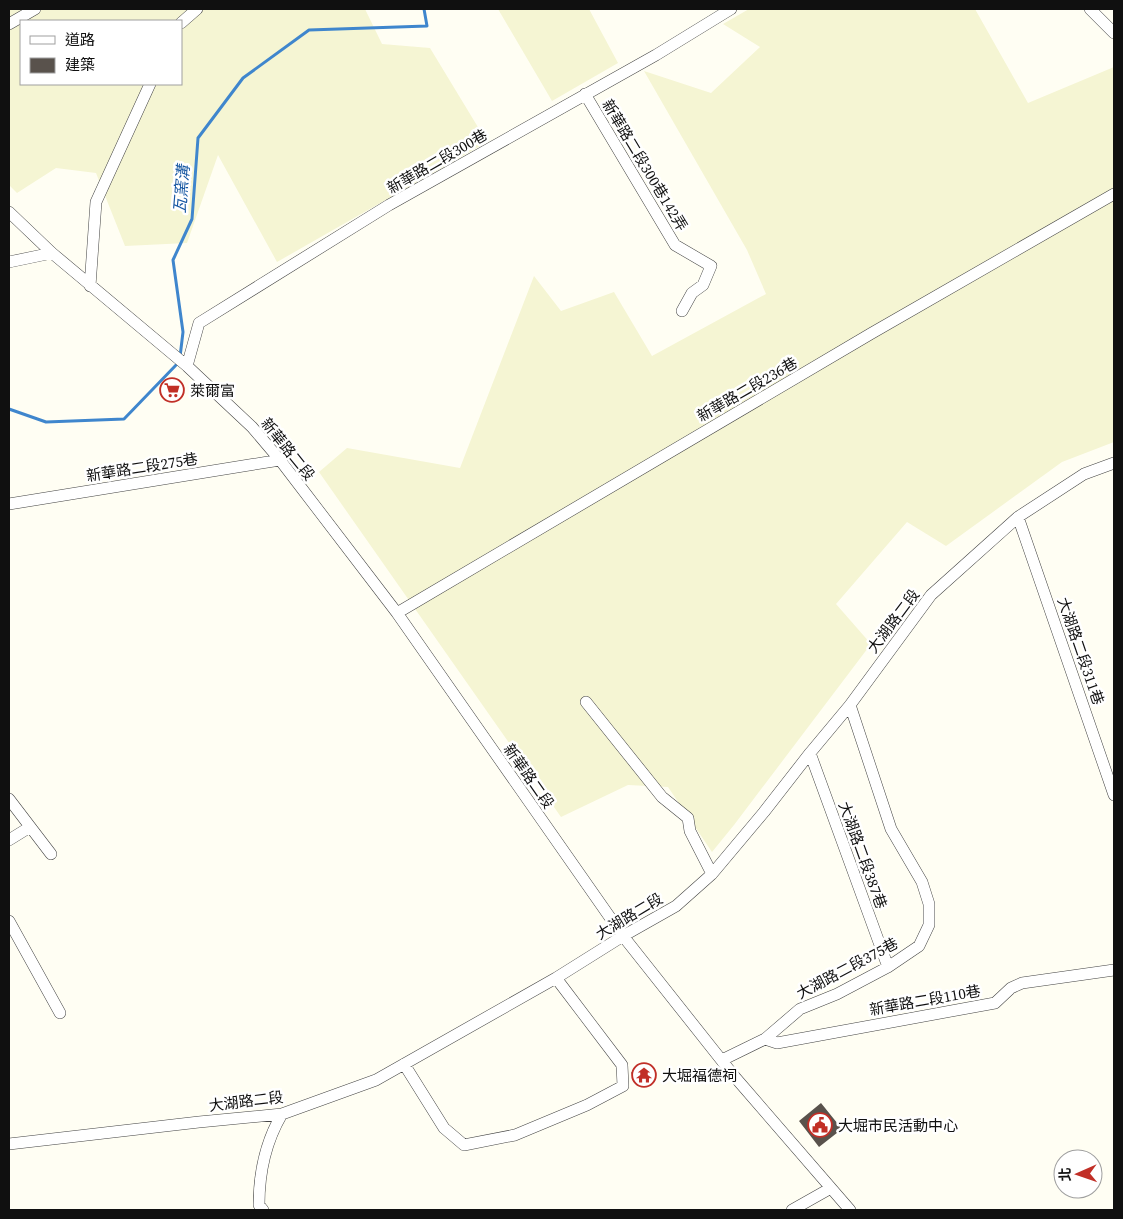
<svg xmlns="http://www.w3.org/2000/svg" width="1123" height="1219" font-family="'Source Serif 4','Noto Sans TC',serif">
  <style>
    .farmland { fill: #f5f5d3; fill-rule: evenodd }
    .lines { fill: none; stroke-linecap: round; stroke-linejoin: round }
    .stream { stroke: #3f86cd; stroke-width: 3 }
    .building { fill: #59524c }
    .minor-casing { stroke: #434343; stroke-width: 12 }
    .minor { stroke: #fff; stroke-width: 11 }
    .labels { text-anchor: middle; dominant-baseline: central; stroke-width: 5; stroke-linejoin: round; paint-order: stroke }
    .street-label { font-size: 15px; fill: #101010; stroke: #fff }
    .poi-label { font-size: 15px; fill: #101010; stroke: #fff; text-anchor: start }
    .water-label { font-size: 16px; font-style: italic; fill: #1858a3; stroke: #fff }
  </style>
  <rect width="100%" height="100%" fill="#fffef3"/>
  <!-- farmland -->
  <path class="farmland" d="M9 9H365L382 44 430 48 487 142 277 262 218 155 187 243 125 246 96 173 56 168 17 193 9 185ZM21 21H181V84H21Z
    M498 9H589L618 63 552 101Z
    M749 9H975L1028 103 1114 67V442L1062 462 946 546 907 522 836 604 871 644 734 825 712 852 668 787 628 785 561 817 319 472 347 448 460 468 534 276 561 311 614 292 652 356 766 294 747 250 644 71 711 93 760 47 723 24Z"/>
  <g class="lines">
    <!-- stream -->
    <path class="stream" d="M180 357 183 332 173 260 192 219 198 138 243 78 309 30 427 26 424 9
      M9 409 46 422 124 419 178 363"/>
  </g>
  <!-- building -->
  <path class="building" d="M639 1065 656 1078 648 1086 631 1073Z
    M821 1103 842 1129 819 1147 799 1121Z"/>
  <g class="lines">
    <!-- minor casing -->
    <g class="minor-casing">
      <path id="minor" d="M1090 9 1114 33
        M181 23 197 9
        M9 24 35 9
        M585 94 675 245 711 266 703 285 692 293 682 311
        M9 212 52 253 187 366 252 427 280 460 397 613 623 936 734 1076 850 1210
        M9 262 52 253
        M90 286 96 202 150 84
        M187 366 199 323 389 205 656 55 731 9
        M9 504 280 460
        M1018 517 1114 795
        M397 613 872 333 1114 194
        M586 702 662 797 688 818 690 831 712 874
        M810 753 888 967
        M9 799 51 854
        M9 840 30 827
        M9 921 60 1013
        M765 1039 777 1043 995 1003 1011 988 1022 983 1114 970
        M722 1060 765 1039 800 1009 837 994 888 967 919 946 929 925V904L922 882 891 829 850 705
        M404 1064 444 1128 464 1145 515 1135 587 1105 623 1086 622 1065 556 978
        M9 1144 199 1122 282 1114 376 1080 556 978 623 936 676 906 712 874 764 812 810 753 850 705 931 595 1018 517 1084 474 1114 463
        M263 1210 259 1205C259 1174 266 1141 282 1114
        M792 1210 831 1188"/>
    </g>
    <!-- minor -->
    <use href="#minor" class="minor"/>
  </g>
  <!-- icons -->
  <defs>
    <g id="supermarket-ring" transform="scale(1.25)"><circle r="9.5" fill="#fff" stroke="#c12f27" stroke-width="1.5"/><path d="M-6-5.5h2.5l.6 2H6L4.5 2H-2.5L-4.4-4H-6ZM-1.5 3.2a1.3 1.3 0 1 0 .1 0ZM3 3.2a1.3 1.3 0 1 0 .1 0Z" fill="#c12f27"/></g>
    <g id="temple-ring" transform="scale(1.25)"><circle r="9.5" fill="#fff" stroke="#c12f27" stroke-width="1.5"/><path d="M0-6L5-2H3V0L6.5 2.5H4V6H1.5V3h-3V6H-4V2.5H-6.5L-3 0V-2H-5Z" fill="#c12f27"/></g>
    <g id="civic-ring" transform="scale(1.25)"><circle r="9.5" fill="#fff" stroke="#c12f27" stroke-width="1.5"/><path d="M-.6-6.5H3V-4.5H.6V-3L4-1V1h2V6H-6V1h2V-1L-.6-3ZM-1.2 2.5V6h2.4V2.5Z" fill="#c12f27"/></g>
  </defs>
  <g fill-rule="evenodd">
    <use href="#supermarket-ring" x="172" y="390"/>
    <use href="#temple-ring" x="644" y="1075"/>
    <use href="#civic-ring" x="820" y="1125"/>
  </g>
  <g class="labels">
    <!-- street labels -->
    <g class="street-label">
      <text transform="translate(437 161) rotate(-30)">新華路二段300巷</text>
      <text transform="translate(645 165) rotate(59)">新華路二段300巷142弄</text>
      <text transform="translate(747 389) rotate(-30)">新華路二段236巷</text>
      <text transform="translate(288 449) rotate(51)">新華路二段</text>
      <text transform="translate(142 467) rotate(-9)">新華路二段275巷</text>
      <text transform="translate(893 621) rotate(-53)">大湖路二段</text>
      <text transform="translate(1081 651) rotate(71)">大湖路二段311巷</text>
      <text transform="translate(529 776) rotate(55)">新華路二段</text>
      <text transform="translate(863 855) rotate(70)">大湖路二段387巷</text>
      <text transform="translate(629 916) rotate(-31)">大湖路二段</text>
      <text transform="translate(847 968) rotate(-28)">大湖路二段375巷</text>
      <text transform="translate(925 1000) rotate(-10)">新華路二段110巷</text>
      <text transform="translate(246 1101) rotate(-7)">大湖路二段</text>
    </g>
    <!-- poi labels -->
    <g class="poi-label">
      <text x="190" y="390">萊爾富</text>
      <text x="662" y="1075">大堀福德祠</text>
      <text x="838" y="1125">大堀市民活動中心</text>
    </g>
    <!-- water labels -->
    <g class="water-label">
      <text transform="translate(181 189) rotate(-85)">瓦窯溝</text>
    </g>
  </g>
  <!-- border -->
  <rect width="1123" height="1219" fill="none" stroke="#101010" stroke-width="20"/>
  <!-- legend -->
  <rect x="20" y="20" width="162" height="65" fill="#ffffff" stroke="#9f9f9f"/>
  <rect x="30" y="36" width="25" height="8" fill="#ffffff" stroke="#9f9f9f"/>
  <text x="65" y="45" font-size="15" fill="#101010">道路</text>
  <rect x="30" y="58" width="25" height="15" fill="#59524c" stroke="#9f9f9f"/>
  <text x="65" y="70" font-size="15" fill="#101010">建築</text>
  <!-- north arrow -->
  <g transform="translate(1078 1174) rotate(268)"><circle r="24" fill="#ffffff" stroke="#9f9f9f"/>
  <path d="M0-4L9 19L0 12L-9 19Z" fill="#c12f27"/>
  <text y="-8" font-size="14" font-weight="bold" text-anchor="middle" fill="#101010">北</text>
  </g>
</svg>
